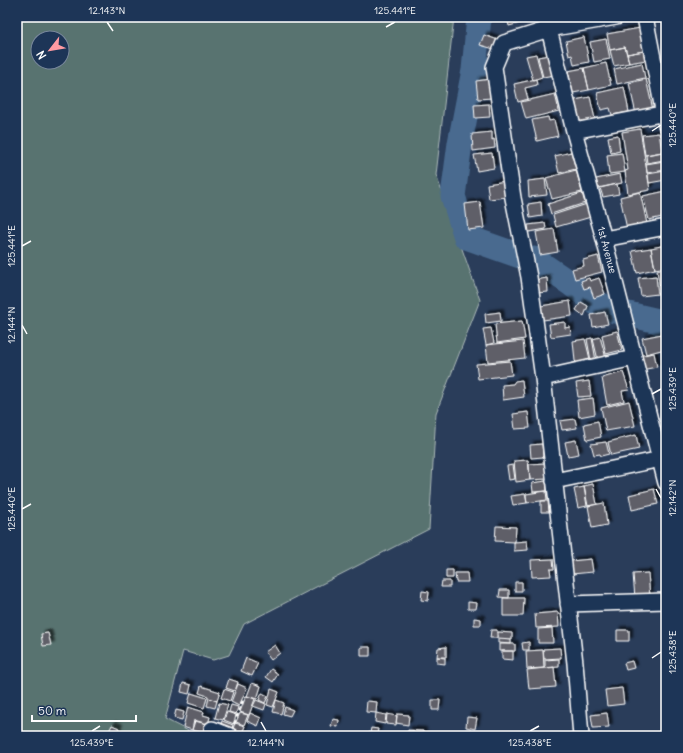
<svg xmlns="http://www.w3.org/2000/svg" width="683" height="753" font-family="Delius,sans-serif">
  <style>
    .green { fill: #587370; stroke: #acb9b8; fill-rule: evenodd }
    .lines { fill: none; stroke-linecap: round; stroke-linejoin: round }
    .river { stroke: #486a8f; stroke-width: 25 }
    .building { fill: #5e5e68; stroke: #fff; filter: url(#shadow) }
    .minor-casing { stroke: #fff; stroke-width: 18 }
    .path { stroke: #fff; stroke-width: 2.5; stroke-dasharray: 4 3; stroke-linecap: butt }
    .minor { stroke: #1d3557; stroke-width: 15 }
    .ticks { fill: none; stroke: #fff; stroke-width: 1.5 }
    .labels { text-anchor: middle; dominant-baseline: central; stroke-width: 3.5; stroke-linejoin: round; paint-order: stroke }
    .street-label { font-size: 10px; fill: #fff; stroke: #1d3557 }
    .neatline { fill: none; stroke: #fff; stroke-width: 1.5 }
    .ticks-label { font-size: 10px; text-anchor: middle; fill: #fff }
  </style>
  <defs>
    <filter id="shadow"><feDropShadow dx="3.5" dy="-3.5" stdDeviation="1" flood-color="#0009"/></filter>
  </defs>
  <rect width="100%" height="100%" fill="#2a3d5a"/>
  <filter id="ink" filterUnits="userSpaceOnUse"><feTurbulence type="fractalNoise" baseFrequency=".025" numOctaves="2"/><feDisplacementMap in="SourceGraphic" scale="8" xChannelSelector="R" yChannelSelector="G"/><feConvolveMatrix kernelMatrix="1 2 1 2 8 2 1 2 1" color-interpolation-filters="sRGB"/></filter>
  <g filter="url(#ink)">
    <!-- green -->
    <path class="green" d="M17 17H454L436 175 480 300 436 413 429 529 244 624 229 655 213 660 183 651 165 719 198 736H17ZM38 38H62V62H38Z"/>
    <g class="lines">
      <!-- river -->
      <path class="river" d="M479 17 474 70 460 143 453 196 466 237 520 256
        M534 259 571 284 594 302 615 311 658 321 666 329"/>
    </g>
    <!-- building -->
    <path class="building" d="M507 17H536V19L509 26Z
      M640 28 644 51 627 54 625 47 610 50 607 34Z
      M484 35 498 40 494 49 480 45Z
      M584 37 589 62 574 65 572 55 569 56 566 41Z
      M606 39 610 59 594 62 590 42Z
      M625 47 629 63 614 66 610 50Z
      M644 51 646 60 629 63 627 54Z
      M536 54 542 77 533 80 526 56Z
      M549 55 554 75 543 77 538 57Z
      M606 63 611 85 589 90 584 68Z
      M642 63 645 78 617 84 614 69Z
      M584 68 589 90 573 93 568 71Z
      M491 79 492 98 478 99 476 81Z
      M536 79 537 85 525 88 528 99 518 102 514 84Z
      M646 79 653 110 636 114 629 83Z
      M624 87 629 112 612 115 610 108 601 110 597 93Z
      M555 94 559 111 526 119 521 102Z
      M590 97 595 119 579 122 575 100Z
      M489 104 490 117 475 118 474 105Z
      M548 117 549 121 554 120 558 136 537 141 532 120Z
      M640 129 650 190 628 194 625 171 628 170 622 132Z
      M492 132V140L494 139 495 148 473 151 472 134Z
      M659 133 662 152 645 155 642 135Z
      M618 135 620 151 611 153 608 137Z
      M571 152 576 169 559 173 555 156Z
      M663 152 664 160 647 163 646 155Z
      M492 153 494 168 477 171 474 155Z
      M622 153 625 172 609 174 607 155Z
      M664 161 666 170 647 173 646 164Z
      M576 170 582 192 552 199 546 178Z
      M665 171 666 180 649 183 648 174Z
      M620 174 622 183 598 188 596 179Z
      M545 179 547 195 529 197 528 181Z
      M506 181 507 197 489 199 487 184Z
      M617 184 619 194 603 197 600 188Z
      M666 191V216L649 220 643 196Z
      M640 192 647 224 627 229 620 197Z
      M582 193 585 203 551 214 548 204Z
      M480 202 484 228 468 230 465 204Z
      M541 202 542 216 530 218 528 204Z
      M587 204 591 217 556 227 553 215Z
      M545 223 546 229 529 232 528 225Z
      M554 229 558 252 540 255 536 232Z
      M666 245V267L655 269 651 248Z
      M651 248 655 269 637 273 632 251Z
      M598 256 602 272 575 279 572 269 584 266 583 260Z
      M666 269V294L661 295 657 270Z
      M656 276 658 294 641 296 638 278Z
      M547 278 548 292 536 293 535 280Z
      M589 278 590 281 599 278 605 294 594 298 590 287 584 289 581 281Z
      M570 301 572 316 543 320 541 306Z
      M581 302 588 306 584 316 576 310Z
      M500 312 501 321 486 323 485 314Z
      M605 312 608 324 593 327 591 315Z
      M522 321 525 339 497 343 495 324Z
      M565 322V328L570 327 571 334 551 337 549 324Z
      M491 328 494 343 486 345 483 329Z
      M617 331 622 350 606 354 602 335Z
      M662 334 665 349 646 354 642 338Z
      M600 337 606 358 598 360 593 339Z
      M592 338 596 361H591L587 339Z
      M585 339 590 359 577 363 575 361 573 341Z
      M523 341 525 358 488 362 486 345Z
      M654 353 657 367 641 370 638 356Z
      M510 361 512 375 478 379 476 364Z
      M623 372 629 390 622 391 624 401 607 405 602 378Z
      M522 380 524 397 503 400 502 385 513 384 515 381Z
      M589 381 591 396 578 397 576 383Z
      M593 398 595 414 579 417 577 400Z
      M629 401 635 426 606 431 601 408Z
      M528 412 530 428 515 429 513 414Z
      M575 419 577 428 562 430 560 421Z
      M598 421 601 437 587 440 584 424Z
      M636 435 639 449 611 455 608 442Z
      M576 440 579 454 568 456 565 442Z
      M606 442 609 454 601 456 600 454 594 455 591 444Z
      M542 444 543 457 531 458 530 445Z
      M528 460 530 480 516 482 514 461Z
      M546 463 547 479 530 480 529 464Z
      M513 465 515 479 509 480 507 466Z
      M546 481 547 491 533 492 532 483Z
      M593 484 597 504 588 506 584 486Z
      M584 487 587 506 578 508 574 489Z
      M654 489 658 504 632 510 629 495Z
      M546 491 547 500 527 503 526 494Z
      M525 494 527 503 513 505 511 496Z
      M541 501H548L549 512H541Z
      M604 503 607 525 592 528 588 506Z
      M496 526 516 527 515 542 495 541Z
      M527 541 528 550 514 551V542Z
      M553 559 554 569H550L551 576 532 577 531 560Z
      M591 559 593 572 572 574 571 561Z
      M446 570H453V578H446Z
      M455 573H467L468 582H456Z
      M648 573 650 597 635 598 633 574Z
      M442 581H450V587H441Z
      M515 582H522V591H515Z
      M500 590H509V598L499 597Z
      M422 591 429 592 428 601 421 600Z
      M503 598H524L523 616H503Z
      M468 602 477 603 476 609H468Z
      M558 612 559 627 536 628 535 614Z
      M474 618 481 619V625H474Z
      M552 628 553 643H538V629Z
      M491 630H497V638H490Z
      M617 630H629V641H617Z
      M498 632 512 633V639L498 638Z
      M48 633 51 645 43 646 41 634Z
      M498 639 511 640V644L498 643Z
      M529 642V650H523L522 643Z
      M499 644H515V651H499Z
      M275 645 280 653 271 660 265 652Z
      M361 647H370V656H361Z
      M446 647V657H437L438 648Z
      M560 648 561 658 544 659 543 649Z
      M543 650 544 668 527 669 526 651Z
      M502 651H513V660L502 659Z
      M437 657 445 658V664L437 663Z
      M246 658 258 663 252 676 241 671Z
      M559 659V667L545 668V660Z
      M632 661 634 668 626 670 624 663Z
      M554 667 556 687 529 689 527 670Z
      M271 669 278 674 273 682 266 677Z
      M229 679 238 682 235 691 226 688Z
      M183 683 191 685 189 694 181 692Z
      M252 683 261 686 257 699 247 696Z
      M238 684 247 688 239 706 231 702Z
      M201 686 220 692 217 701 208 698V696L199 693Z
      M622 688 624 704 607 706 605 690Z
      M224 689 233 692 230 701 221 698Z
      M271 689 279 692 273 707 267 705Z
      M191 693 207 698 204 708 188 703Z
      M262 693 268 696 265 703 259 700Z
      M246 696 255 699 249 715 240 712Z
      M209 698 217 701 215 708 207 706Z
      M256 700 266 704 264 710 253 706Z
      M276 700 284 703 281 714 273 712Z
      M432 700H440L439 710H432Z
      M367 701 377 702 376 713 366 712Z
      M219 703 228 705 223 720 215 718Z
      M231 705 238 707 236 714 229 712Z
      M188 707 204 712 203 715 210 717 208 724 194 720 192 730 183 727Z
      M285 707 293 710 290 716 283 714Z
      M176 710 184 712 182 720 174 718Z
      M227 712 236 715 234 724 224 720Z
      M240 713 248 715 244 725 236 722Z
      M250 713 261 718 258 726 247 721Z
      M376 713 386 715 385 724 375 722Z
      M607 713 609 727 593 728 591 715Z
      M387 714 397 716 396 725 386 724Z
      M397 714 409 715 408 725 396 723Z
      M467 717 477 718 475 729 466 727Z
      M333 719 339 720 338 727 331 726Z
      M195 721 210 725 207 734 192 730Z
      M222 721 233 725 230 734 218 730Z
      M235 723 245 726 241 736 231 734Z
      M112 725 119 728 115 736 108 733Z
      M371 728 378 729 377 734 370 733Z
      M408 730 423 731V736H408Z"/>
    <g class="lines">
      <!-- minor casing -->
      <g class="minor-casing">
        <path id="minor" d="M546 17 574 131 604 239 666 483
          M645 17 666 125
          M574 131 666 113
          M604 239 666 227
          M543 378 634 358
          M554 481 666 458
          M568 604 666 601
          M212 729 230 736
          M581 736 575 663 543 378 529 277 513 198 494 67 504 43 549 29 616 17"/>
      </g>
      <!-- path -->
      <path class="path" d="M234 724 243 700"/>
      <!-- minor -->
      <use href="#minor" class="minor"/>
    </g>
  </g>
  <!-- ticks -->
  <path class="ticks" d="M107 22 113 31M386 27 395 22M652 131 661 125M22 246 31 241M22 325 27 334M652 394 661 389M656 489 661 498M22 509 31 504M652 658 661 652M261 722 266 731M92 731 100 726M530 731 539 726"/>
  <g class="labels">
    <!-- street labels -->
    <g class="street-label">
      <text transform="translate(607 250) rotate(75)">1st Avenue</text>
    </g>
  </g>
  <!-- margin -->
  <rect width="683" height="753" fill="none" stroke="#1d3557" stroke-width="44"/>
  <!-- north arrow -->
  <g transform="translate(50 50) rotate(239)"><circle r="19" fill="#1d3557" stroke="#77869a"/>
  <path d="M0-3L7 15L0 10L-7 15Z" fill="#ff9aa2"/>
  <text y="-6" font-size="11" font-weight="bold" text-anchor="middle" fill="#ffffff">N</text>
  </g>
  <!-- scale -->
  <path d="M32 715v6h104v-6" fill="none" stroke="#ffffff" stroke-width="2"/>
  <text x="38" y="715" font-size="12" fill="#ffffff" stroke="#1d3557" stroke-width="3" paint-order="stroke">50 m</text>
  <rect x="22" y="22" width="639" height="709" class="neatline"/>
  <g class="ticks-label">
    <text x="107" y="14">12.143°N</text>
    <text x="395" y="14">125.441°E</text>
    <text transform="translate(672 125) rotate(-90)" y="4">125.440°E</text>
    <text transform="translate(11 246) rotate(-90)" y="4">125.441°E</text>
    <text transform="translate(11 325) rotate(-90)" y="4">12.144°N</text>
    <text transform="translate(672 389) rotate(-90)" y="4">125.439°E</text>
    <text transform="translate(672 498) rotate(-90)" y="4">12.142°N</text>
    <text transform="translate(11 509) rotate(-90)" y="4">125.440°E</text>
    <text transform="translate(672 652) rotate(-90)" y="4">125.438°E</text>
    <text x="92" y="746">125.439°E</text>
    <text x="266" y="746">12.144°N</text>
    <text x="530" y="746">125.438°E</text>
  </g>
</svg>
